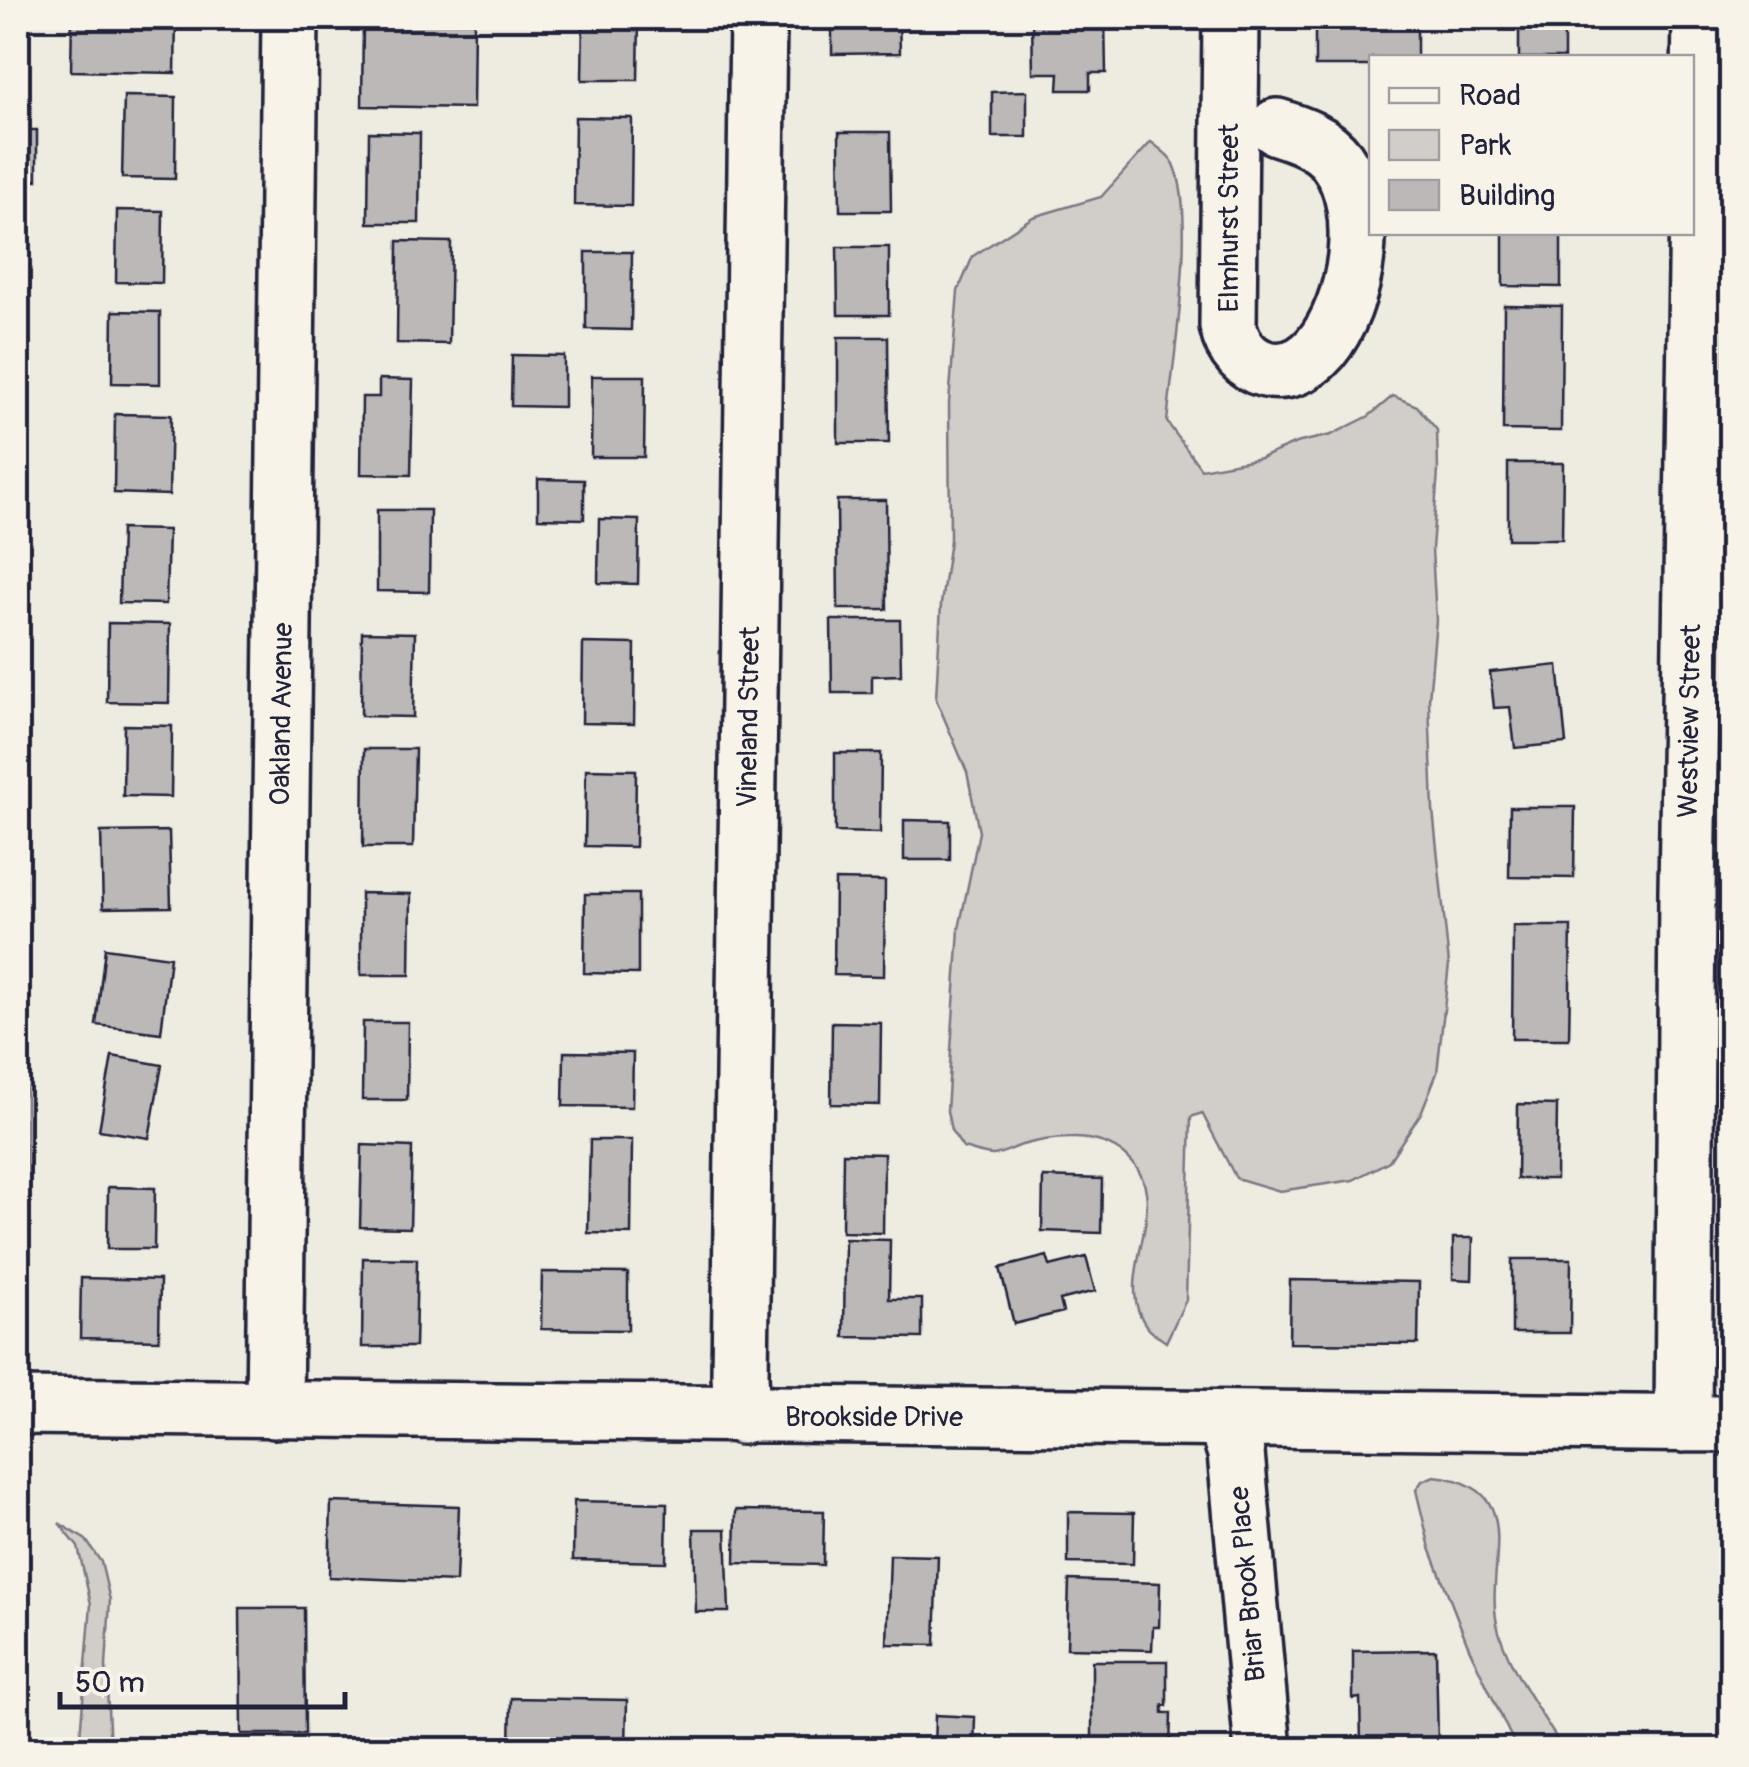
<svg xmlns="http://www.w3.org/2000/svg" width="1749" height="1767" font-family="Pangolin,sans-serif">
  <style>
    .green { fill: #d1cdc9; stroke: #7a7882; stroke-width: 2.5 }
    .building { fill: #bbb8b7; stroke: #22223b; stroke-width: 2.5 }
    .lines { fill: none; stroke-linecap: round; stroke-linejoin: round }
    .minor-casing { stroke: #22223b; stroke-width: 62 }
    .minor { stroke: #f7f3e8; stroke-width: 55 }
    .labels { text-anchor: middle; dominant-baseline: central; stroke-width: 8; stroke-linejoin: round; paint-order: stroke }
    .street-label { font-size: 28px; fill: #22223b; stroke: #f7f3e8 }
  </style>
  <rect width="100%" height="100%" fill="#eeebe1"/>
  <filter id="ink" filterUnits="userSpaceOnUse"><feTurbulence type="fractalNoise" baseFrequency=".01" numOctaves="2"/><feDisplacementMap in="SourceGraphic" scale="20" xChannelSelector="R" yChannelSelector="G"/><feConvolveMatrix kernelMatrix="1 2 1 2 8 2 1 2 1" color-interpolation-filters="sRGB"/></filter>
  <g filter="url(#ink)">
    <!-- green -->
    <path class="green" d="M1151 142C1159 148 1170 155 1174 164 1197 217 1173 361 1167 422L1201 469 1261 458 1296 443 1331 435 1369 416 1393 396 1417 406 1437 430 1438 471 1432 549 1436 620 1429 700 1433 810 1449 964 1437 1073 1421 1113 1389 1161 1353 1180 1280 1191 1236 1178 1202 1113 1191 1117 1186 1300 1166 1342C1161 1338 1152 1333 1148 1328 1107 1277 1181 1203 1125 1155 1099 1132 1053 1136 1022 1145 1013 1148 1002 1154 993 1155 984 1155 972 1150 963 1148L951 1130 947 1111 959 929 979 832 967 772 936 699 941 604 950 540 949 403 958 291 973 256 1033 217 1101 197Z
      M18 633 24 719 28 1406H18Z
      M1434 1476C1535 1487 1480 1569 1499 1632 1511 1671 1537 1707 1559 1742L1567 1749H1520L1514 1743 1469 1648 1430 1548 1416 1490 1422 1481Z
      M59 1523 86 1540 101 1562 110 1600 106 1666 110 1749H79L91 1604 78 1547Z"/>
    <!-- building -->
    <path class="building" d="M72 18H176L175 73 71 71Z
      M583 18H639L638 80H582Z
      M832 18H899L900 53 832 54Z
      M1032 18H1105L1106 73H1090V90H1058L1059 73H1033Z
      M363 20 474 21 473 108 362 106Z
      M1315 20H1417V58H1372V66H1315Z
      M1519 25 1564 26V58H1519Z
      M1027 91V137H992V92Z
      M124 96 176 97 175 179 122 178Z
      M575 117 632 118 631 206 574 205Z
      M20 130H37V180H19Z
      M369 132 420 133 419 223H368Z
      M839 132H890L891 211H840Z
      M117 210 163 211 162 283 116 282Z
      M1503 232H1561V287L1503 286Z
      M398 241 451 242 449 344 397 343Z
      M837 247H889V315H838Z
      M586 252H632L631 330 586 329Z
      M1504 305 1562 306 1561 431 1503 430Z
      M113 311 160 312V384L112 383Z
      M838 337H888L889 443H838Z
      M512 355 564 356V407L511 406Z
      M592 376H645L644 457H591Z
      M379 379 413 380 411 475 361 474 362 397H379Z
      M115 414 171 415 169 495 114 493Z
      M1508 463H1563L1562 539H1508Z
      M538 479 584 480V519L538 518Z
      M837 500H886L887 609H838Z
      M377 510H430L429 592 377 591Z
      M599 519 639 520 638 584 598 583Z
      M121 529 168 530 166 604 119 603Z
      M831 620H900L901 675 872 676V693H832Z
      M108 623 170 624 169 703 107 702Z
      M362 632 415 633 413 717 361 716Z
      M583 643 635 644 634 724 582 723Z
      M1558 665 1566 743 1515 748 1510 707 1494 708 1490 672Z
      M124 725 172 726 171 797 123 796Z
      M364 749H415L413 847H363Z
      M835 753H881L880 833 835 832Z
      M586 769 636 770 635 847 585 846Z
      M1510 807H1575L1574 878 1509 877Z
      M904 820 950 821V860H904Z
      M169 831 171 907 103 908 101 832Z
      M835 880 885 881 884 976 834 975Z
      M361 893 411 894 410 975H361Z
      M585 894H638V974L584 973Z
      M1513 926H1571L1569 1039H1512Z
      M105 948 170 957 161 1033 96 1025Z
      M363 1022H408L407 1100H362Z
      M832 1022 881 1023 880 1105 831 1104Z
      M564 1052 633 1053 632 1107 563 1106Z
      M112 1056 162 1065 149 1138 99 1130Z
      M1518 1104 1557 1105 1556 1179H1517Z
      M590 1140H632L631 1234 588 1233Z
      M362 1145 412 1147 410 1228 360 1227Z
      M843 1153 884 1154 883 1233 842 1232Z
      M1043 1177 1102 1179 1101 1233 1042 1231Z
      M108 1187 155 1188 154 1249H107Z
      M1453 1238H1473L1472 1280 1453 1279Z
      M845 1239 890 1240 889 1299H922V1338L844 1337Z
      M1047 1256 1050 1266 1086 1257 1095 1291 1060 1300 1063 1312 1014 1324 1000 1268Z
      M363 1258 417 1259 415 1347H362Z
      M1512 1259H1571L1570 1333H1512Z
      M542 1272 628 1273V1330L541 1329Z
      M81 1278 160 1280 159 1340 80 1338Z
      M1290 1280 1419 1282 1418 1344 1289 1343Z
      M574 1501 667 1503 666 1562 573 1560Z
      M331 1502 459 1506 456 1582 329 1577Z
      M736 1510 824 1511 823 1565 735 1563Z
      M1068 1512 1134 1513 1133 1564 1068 1563Z
      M694 1529H726L729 1612H696Z
      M890 1555 938 1556 935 1645 887 1644Z
      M1069 1580 1160 1583 1159 1627H1153L1152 1650 1067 1648Z
      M240 1608H304L305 1734H241Z
      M1436 1650 1438 1742 1361 1743 1360 1698 1353 1699V1651Z
      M1092 1661H1167V1706L1163 1705V1713H1171L1170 1750H1092Z
      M511 1698 627 1700 626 1750H510Z
      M935 1715 975 1717 974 1750H934Z
      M334 1747 461 1748V1750H334Z"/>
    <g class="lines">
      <!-- minor casing -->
      <g class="minor-casing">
        <path id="minor" d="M1231 18 1228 326C1238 373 1288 386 1320 349 1358 304 1372 209 1337 161 1323 142 1299 134 1277 127
          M18 1406 1732 1424
          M274 1410 290 18
          M742 1416 740 1375 758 18
          M1225 1419 1236 1453 1263 1750
          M1683 1424 1687 891 1701 18"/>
      </g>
      <!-- minor -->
      <use href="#minor" class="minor"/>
    </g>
  </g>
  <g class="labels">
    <!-- street labels -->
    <g class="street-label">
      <text transform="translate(1229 218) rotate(-90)">Elmhurst Street</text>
      <text transform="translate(282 714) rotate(-89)">Oakland Avenue</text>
      <text transform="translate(749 717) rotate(-89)">Vineland Street</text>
      <text transform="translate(1690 721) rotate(-89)">Westview Street</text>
      <text x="874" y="1417">Brookside Drive</text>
      <text transform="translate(1248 1584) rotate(-95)">Briar Brook Place</text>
    </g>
  </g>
  <!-- margin -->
  <rect width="1749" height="1767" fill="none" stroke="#f7f3e8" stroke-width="60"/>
  <rect x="30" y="30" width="1689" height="1707" fill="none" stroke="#22223b" stroke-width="4" filter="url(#ink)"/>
  <!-- legend -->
  <rect x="1369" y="55" width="325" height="180" fill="#f7f3e8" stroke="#a29fa3" stroke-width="2.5"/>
  <rect x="1389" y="88" width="50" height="15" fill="#f7f3e8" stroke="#a29fa3" stroke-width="2.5"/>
  <text x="1459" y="105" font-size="30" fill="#22223b">Road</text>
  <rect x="1389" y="130" width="50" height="30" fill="#d1cdc9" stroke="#a29fa3" stroke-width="2.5"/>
  <text x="1459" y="155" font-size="30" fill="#22223b">Park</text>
  <rect x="1389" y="180" width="50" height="30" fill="#bbb8b7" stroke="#a29fa3" stroke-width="2.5"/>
  <text x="1459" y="205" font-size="30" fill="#22223b">Building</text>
  <!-- scale -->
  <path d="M60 1692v15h285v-15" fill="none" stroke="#22223b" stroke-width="5"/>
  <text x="75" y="1692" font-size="30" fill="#22223b" stroke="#f7f3e8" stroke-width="8" paint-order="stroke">50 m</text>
</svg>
